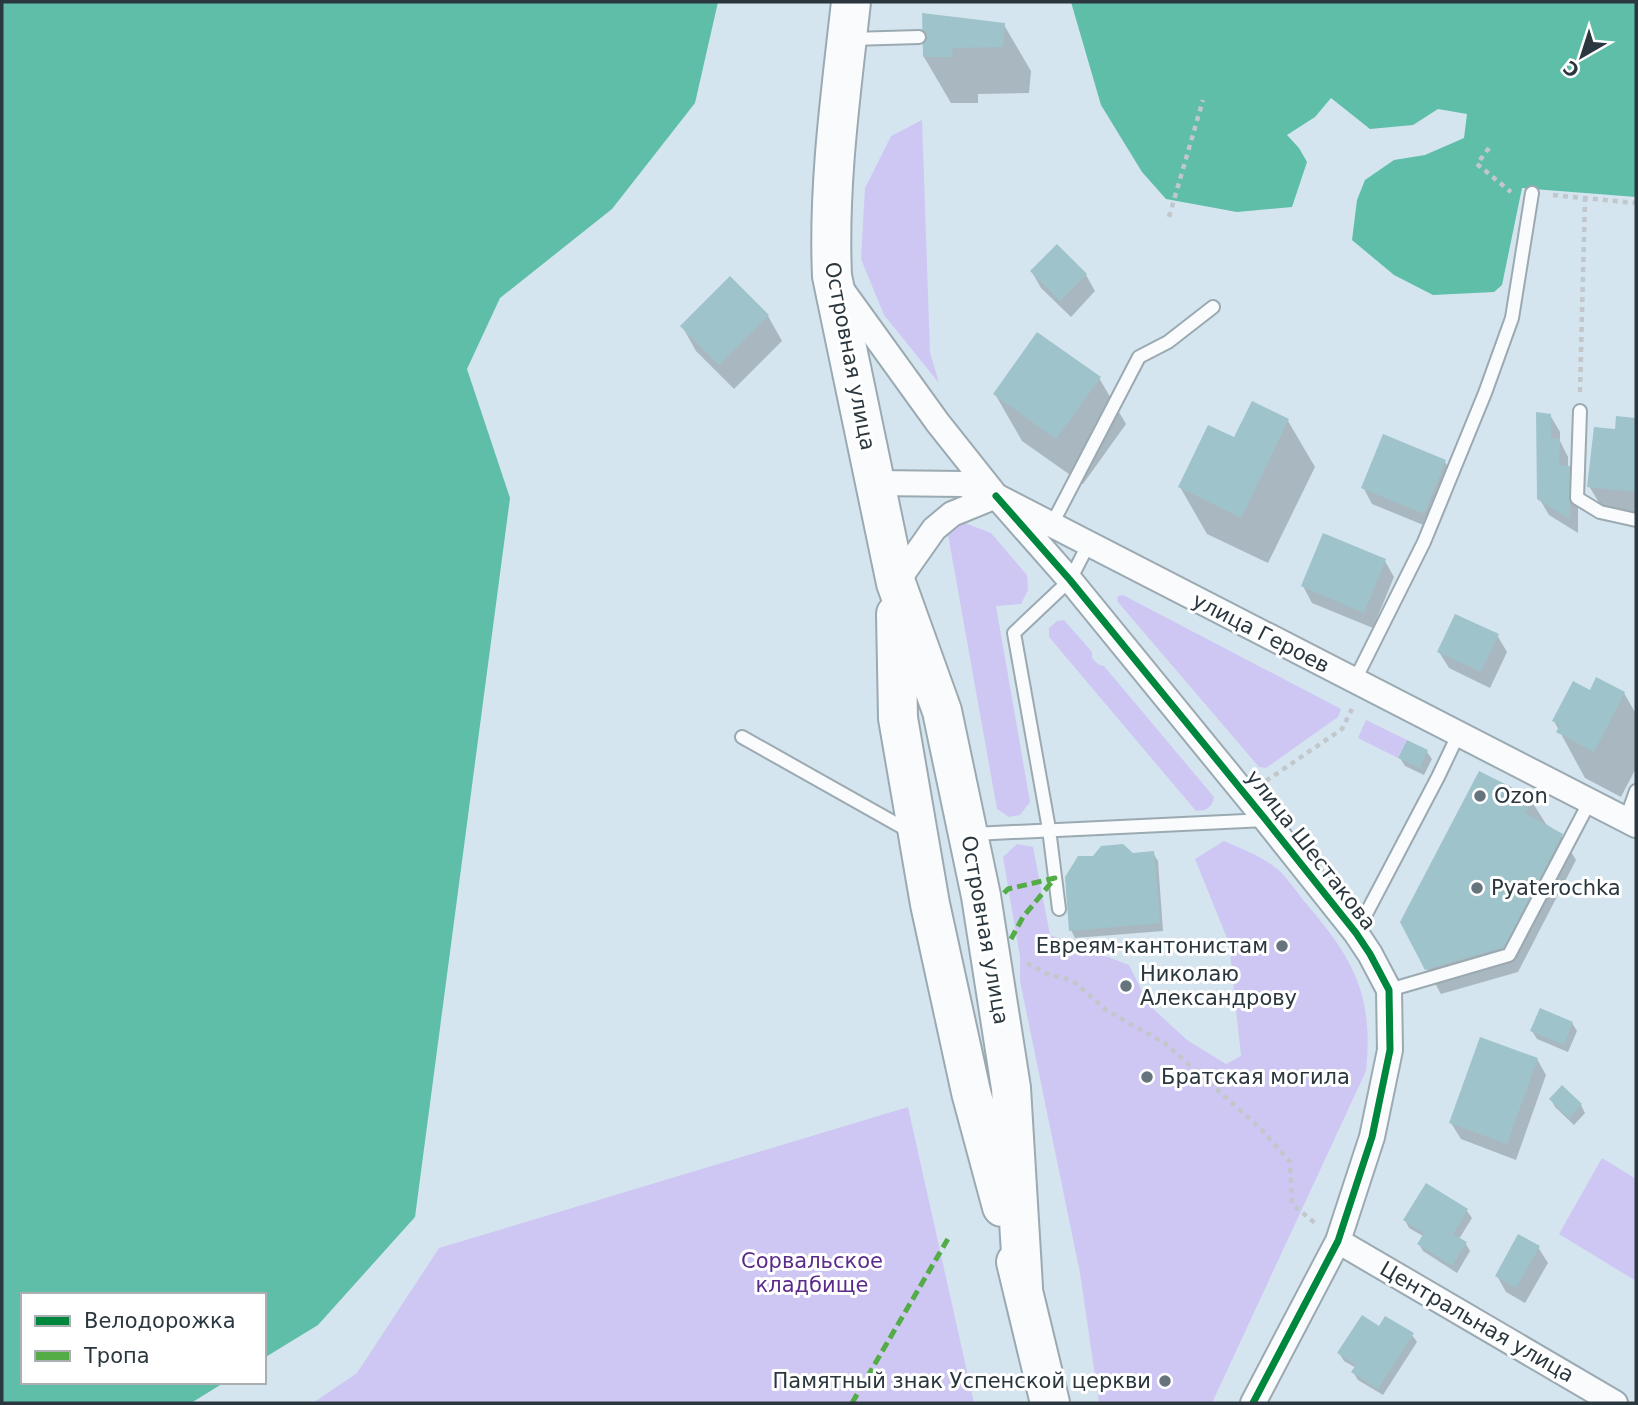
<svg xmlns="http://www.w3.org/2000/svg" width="1638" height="1405" font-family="'DejaVu Sans',sans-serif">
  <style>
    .green { fill: #cfc7f3 }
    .water { fill: #5ebea8 }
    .shadow { fill: #0003 }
    .building { fill: #9fc3cb }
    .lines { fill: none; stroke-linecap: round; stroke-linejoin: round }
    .service-casing { stroke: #9ba9b1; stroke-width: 16 }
    .minor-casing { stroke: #9ba9b1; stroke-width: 28 }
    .primary-casing { stroke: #9ba9b1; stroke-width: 42 }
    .path { stroke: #c1c7cb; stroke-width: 4.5; stroke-dasharray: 5 5; stroke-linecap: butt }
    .service { stroke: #f9fbfd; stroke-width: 12 }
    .minor { stroke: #f9fbfd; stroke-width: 24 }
    .primary { stroke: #f9fbfd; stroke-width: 38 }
    .quiet { stroke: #53ac46; stroke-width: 5; stroke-dasharray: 10 5; stroke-linecap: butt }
    .cycleway-casing { stroke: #fff; stroke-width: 11 }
    .cycleway { stroke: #00873e; stroke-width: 7 }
    .poi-dot { fill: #66747d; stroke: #fff; stroke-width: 2.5 }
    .labels { text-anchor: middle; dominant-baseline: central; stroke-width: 6; stroke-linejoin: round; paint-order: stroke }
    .street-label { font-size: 21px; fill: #2a373f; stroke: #fff }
    .poi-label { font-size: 21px; fill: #2a373f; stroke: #fff; text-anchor: start }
    .park-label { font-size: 21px; fill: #5a2b8b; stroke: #fff }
  </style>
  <rect width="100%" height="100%" fill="#d4e5f0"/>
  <!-- green -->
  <path class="green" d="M922 120 930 352 939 383 884 315 861 259 865 188 891 136Z
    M965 523 991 533 1027 575 1028 590 1021 604 996 606 1030 802 1020 815 1009 817 997 809 947 529Z
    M1123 595 1341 709 1338 717 1266 768 1259 767 1117 601 1118 596Z
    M1064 620 1092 652V658L1099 665 1104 666 1214 797C1212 807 1207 811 1196 811L1049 637V628L1057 621Z
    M1366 720 1407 740 1398 758 1358 738Z
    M1224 841C1240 848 1258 855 1272 865 1285 873 1295 890 1304 901 1353 958 1374 994 1366 1071L1212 1403H1099L1080 1273 1020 981V957L1003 857 1017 844 1033 847 1050 935 1129 965 1149 1005 1187 1040 1226 1064 1241 1056 1229 943 1195 859Z
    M908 1107 974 1403H313L357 1373 439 1248Z
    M1602 1158 1636 1179V1281L1559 1234Z"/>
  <!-- water -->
  <path class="water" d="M2 2H718L695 103 612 209 500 298 467 369 510 498 415 1217 318 1325 264 1358V1295H23V1382H225L191 1403H2Z
    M1071 2H1636V197L1522 188 1502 285 1494 292 1433 295 1394 275 1352 240 1357 200 1365 180 1394 160 1425 155 1464 138 1467 114 1438 109 1413 125 1370 129 1331 98 1315 117 1287 135 1299 148 1307 162 1292 207 1237 212 1166 199 1142 172 1101 105Z"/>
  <!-- shadow -->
  <path class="shadow" d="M1004 25 1031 71 1029 93 978 94V103H951L924 57Z
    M1032 272 1086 275 1095 291 1071 317 1041 288Z
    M768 316 782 341 734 389 696 351 682 326Z
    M1099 378 1126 424 1083 484 1022 441 995 394Z
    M1550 415 1560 432V441L1568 457V467L1578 484V533L1549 515 1539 498Z
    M1618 417 1636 420V515L1604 511 1589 486 1616 431Z
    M1288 421 1315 467 1268 563 1207 534 1180 487 1235 439Z
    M1445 462 1454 478 1433 529 1372 504 1363 487Z
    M1385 561 1394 577 1373 628 1312 603 1303 586Z
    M1497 635 1507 652 1490 688 1449 668 1439 652Z
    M1591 692 1624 693 1636 714V768L1621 797 1585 778 1554 721Z
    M1427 752 1432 759 1424 775 1405 766 1400 758Z
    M1531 800 1546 824 1561 835 1576 860 1518 972 1441 994 1427 969Z
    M1153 853 1158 861 1163 931 1075 938 1071 930 1094 858Z
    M1572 1023 1577 1031 1568 1052 1537 1039 1532 1031Z
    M1537 1059 1546 1075 1516 1160 1461 1139 1451 1123Z
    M1551 1099 1581 1105 1585 1113 1574 1125 1555 1107Z
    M1427 1185 1467 1211 1472 1218 1459 1239 1466 1244 1470 1251 1457 1273 1423 1251 1419 1244 1423 1236 1409 1228 1405 1220Z
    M1538 1247 1548 1263 1525 1303 1506 1292 1497 1276Z
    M1379 1329 1412 1335 1417 1342 1383 1395 1358 1380 1353 1372 1356 1368 1344 1361 1339 1353Z"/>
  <!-- building -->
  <path class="building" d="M922 13 1005 23 1003 47 952 48 953 57H923Z
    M1057 244 1087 274 1060 301 1030 271Z
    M730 276 769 315 719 365 680 326Z
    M1037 332 1101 377 1056 439 993 394Z
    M1252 401 1289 419 1241 518 1178 487 1208 425 1234 437Z
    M1536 412 1551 414V438L1560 439 1559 465 1570 466V519L1537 499Z
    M1616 416 1636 418V492L1587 487 1594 427 1615 429Z
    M1383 434 1446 460 1424 514 1361 488Z
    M1323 533 1386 559 1364 613 1301 586Z
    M1455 614 1499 634 1481 672 1437 652Z
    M1596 677 1625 692 1594 752 1556 732 1560 725 1552 721 1573 681 1590 690Z
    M1407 740 1428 750 1420 768 1398 758Z
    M1479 771 1533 798 1525 813 1563 834 1504 947 1425 970 1400 922Z
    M1123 844 1133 853 1154 851 1160 923 1069 931 1065 877 1078 856H1093L1101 846Z
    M1540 1008 1573 1022 1564 1045 1530 1031Z
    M1480 1037 1538 1058 1507 1144 1449 1123Z
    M1562 1085 1582 1104 1569 1118 1549 1099Z
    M1426 1183 1468 1209 1453 1234 1467 1242 1452 1266 1417 1244 1424 1233 1403 1220Z
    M1518 1234 1540 1246 1516 1288 1495 1276Z
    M1362 1315 1379 1326 1385 1316 1414 1333 1378 1389 1351 1372 1356 1365 1337 1353Z"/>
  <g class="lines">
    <!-- service casing -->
    <g class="service-casing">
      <path id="service" d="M851 39 919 37
        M1580 411 1577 498 1600 512 1636 520
        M1051 526 1139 357 1168 342 1213 307
        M1355 680 1424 542 1485 393 1512 318 1532 193
        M742 737 909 831
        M1626 819 1636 791
        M973 834 1266 820
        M1059 909 1049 829 1014 633 1070 580 1088 545
        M1356 933 1438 777 1459 733
        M1389 990 1509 955 1590 801"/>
    </g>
    <!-- minor casing -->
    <g class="minor-casing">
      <path id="minor" d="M842 290 938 423 996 496 952 514 934 529 896 583
        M875 483 963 484 996 496 1636 825
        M996 496 1070 580 1266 820 1356 933 1370 954 1389 990 1390 1050 1372 1137 1338 1241 1253 1403
        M1338 1241 1615 1403"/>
    </g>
    <!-- primary casing -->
    <g class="primary-casing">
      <path id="primary" d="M851 2C841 93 828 184 832 276L896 583 942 711 981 896 1011 1088 1023 1287
        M896 614 898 718 930 904 971 1092 1002 1207
        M1016 1262 1050 1403"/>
    </g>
    <!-- path -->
    <path class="path" d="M1489 148 1477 164 1511 192
      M1553 195 1636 203
      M1169 217 1203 100
      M1580 392 1585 198
      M1266 781 1342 729 1352 709
      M1027 963 1045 973 1073 981 1106 1010 1166 1044 1260 1128 1290 1162 1292 1204 1315 1223"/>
    <!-- service -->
    <use href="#service" class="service"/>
    <!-- minor -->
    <use href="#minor" class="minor"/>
    <!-- primary -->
    <use href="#primary" class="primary"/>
    <!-- quiet -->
    <path class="quiet" d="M1004 893 1008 889 1055 878 1023 917 1011 939
      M852 1403 949 1237"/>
    <!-- cycleway casing -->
    <g class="cycleway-casing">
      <path id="cycleway" d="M996 496 1070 580 1266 820 1356 933 1370 954 1389 990 1390 1050 1372 1137 1338 1241 1253 1403"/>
    </g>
    <!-- cycleway -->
    <use href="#cycleway" class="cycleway"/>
  </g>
  <!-- markers -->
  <g class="poi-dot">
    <circle cx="1480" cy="796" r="7"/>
    <circle cx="1477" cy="888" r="7"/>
    <circle cx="1282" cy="946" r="7"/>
    <circle cx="1126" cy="986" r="7"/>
    <circle cx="1147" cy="1077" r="7"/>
    <circle cx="1165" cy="1381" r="7"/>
  </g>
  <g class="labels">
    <!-- street labels -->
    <g class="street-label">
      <text transform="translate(850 356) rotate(79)">Островная улица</text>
      <text transform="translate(1261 633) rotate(27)">улица Героев</text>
      <text transform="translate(1311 850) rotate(52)">улица Шестакова</text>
      <text transform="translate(985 930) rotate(80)">Островная улица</text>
      <text transform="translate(1477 1322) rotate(30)">Центральная улица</text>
    </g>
    <!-- poi labels -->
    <g class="poi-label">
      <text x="1494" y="796">Ozon</text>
      <text x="1491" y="888">Pyaterochka</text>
      <text x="1268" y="946" text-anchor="end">Евреям-кантонистам</text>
      <text x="1140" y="974">Николаю<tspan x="1140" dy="24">Александрову</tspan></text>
      <text x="1161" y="1077">Братская могила</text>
      <text x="1151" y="1381" text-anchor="end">Памятный знак Успенской церкви</text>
    </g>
    <!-- park labels -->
    <g class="park-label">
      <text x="812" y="1261">Сорвальское<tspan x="812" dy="24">кладбище</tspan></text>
    </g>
  </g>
  <!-- border -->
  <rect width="1638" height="1405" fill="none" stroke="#2a373f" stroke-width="7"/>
  <!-- legend -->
  <rect x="21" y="1293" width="245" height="91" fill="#ffffff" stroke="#aaafb2" stroke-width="2"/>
  <rect x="35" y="1316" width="35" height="10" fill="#00873e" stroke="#aaafb2" stroke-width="2"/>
  <text x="84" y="1328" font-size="21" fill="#2a373f">Велодорожка</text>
  <rect x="35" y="1351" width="35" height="10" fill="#53ac46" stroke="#aaafb2" stroke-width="2"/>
  <text x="84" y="1363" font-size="21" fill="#2a373f">Тропа</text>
  <!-- north arrow -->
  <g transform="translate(1582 56) rotate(219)" stroke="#ffffff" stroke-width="5" paint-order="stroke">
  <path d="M0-5L12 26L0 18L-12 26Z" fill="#2a373f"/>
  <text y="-10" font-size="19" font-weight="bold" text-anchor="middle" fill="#2a373f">С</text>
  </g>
</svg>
